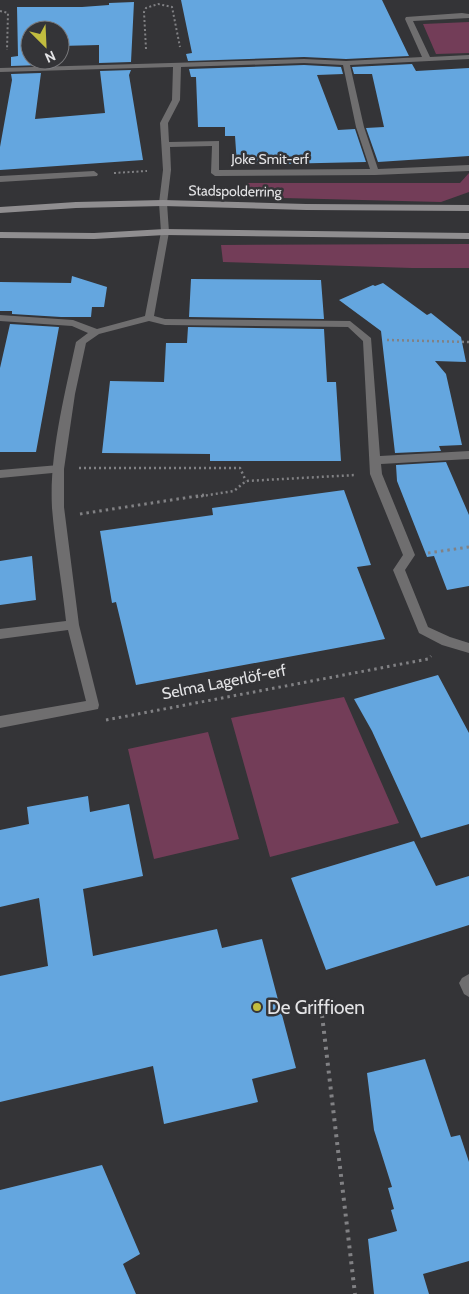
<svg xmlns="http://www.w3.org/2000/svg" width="469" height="1294" font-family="Cabin,sans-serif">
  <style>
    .green { fill: #733d58 }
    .building { fill: #64a6df }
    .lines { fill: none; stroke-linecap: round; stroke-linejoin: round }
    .path-far3 { stroke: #818184; stroke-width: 2; stroke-dasharray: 2 2.5; stroke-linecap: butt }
    .path-far2 { stroke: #818184; stroke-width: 2.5; stroke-dasharray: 2 3; stroke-linecap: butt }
    .path-far1 { stroke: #818184; stroke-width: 3; stroke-dasharray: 2.5 4; stroke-linecap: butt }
    .path { stroke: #818184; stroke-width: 4; stroke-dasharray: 3 5; stroke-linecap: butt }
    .lane { fill: #6f6e6f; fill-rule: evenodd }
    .street { fill: #6f6e6f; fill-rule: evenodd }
    .secondary { fill: #908e90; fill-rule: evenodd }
    .poi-dot { fill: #c2bd3f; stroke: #343437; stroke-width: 2 }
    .labels { text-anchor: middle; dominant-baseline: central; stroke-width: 5; stroke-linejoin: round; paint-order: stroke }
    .far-street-label { font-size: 14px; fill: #e4e4e6; stroke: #343437 }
    .street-label { font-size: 16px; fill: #e4e4e6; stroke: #343437 }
    .near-poi-label { font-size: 19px; fill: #e4e4e6; stroke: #343437; text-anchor: start }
  </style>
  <rect width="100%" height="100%" fill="#343437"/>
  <!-- green -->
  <path class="green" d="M469 22V53L436 54 423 24Z
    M469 173V192L441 202 245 197 246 183H460Z
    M469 244V268H412L223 262 221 245Z
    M344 697 399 823 270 857 231 718Z
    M208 732 239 839 154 859 128 749Z"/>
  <!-- building -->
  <path class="building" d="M181 0H382L409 56 346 59 304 57 188 61 186 54 192 53Z
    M134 2 131 62 99 63V45L60 46V30H30V60H43L42 65 11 66V57L18 56 17 7H82L109 5V3Z
    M412 64 416 71 469 68V156L378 162 366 128 384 127 372 74H354L352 67Z
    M304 65 341 67 343 74 317 75 338 130 355 129 366 162 237 165 235 136H225V127H198L196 77H191L189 69Z
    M131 70 129 75 143 160 0 170V147L12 80 11 74 41 73 35 119 105 113 100 71Z
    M72 276 107 287 104 307H92L91 317H61L12 314V311H0V282L71 283Z
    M191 279 321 280 324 319 189 317Z
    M383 283 427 315 431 313 461 337 466 362 435 361 446 374 462 445 439 446 441 451 395 453 381 331 339 300 373 285 375 286Z
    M10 324 59 327 36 452H0V368Z
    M188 327 324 329 327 382H336L341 461H210V454L102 453 110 381 164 382 166 343H187Z
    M446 462 469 515V586L447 590 434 556 427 557 397 481 396 465Z
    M344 490 371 565 357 567 385 639 136 685 116 602 112 603 100 531 213 515 212 508Z
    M32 556 36 600 0 605V561Z
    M438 675 469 733V824L421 838 372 731 354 699Z
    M88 796 90 812 129 804 143 876 83 889 93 956 217 929 222 948 262 939 296 1068 252 1079 258 1102 164 1124 153 1066 0 1102V976L48 966 39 898 0 907V830L29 824 27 807Z
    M414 841 436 886 469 876V925L326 970 291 878Z
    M425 1059 451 1137 460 1135 469 1162V1261L423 1274 429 1294H374L368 1239 397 1231 391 1210 394 1209 388 1188 392 1187 374 1130 367 1073Z
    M102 1165 140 1254 123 1264 136 1294H0V1190Z"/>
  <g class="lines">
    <!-- path-far3 -->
    <path class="path-far3" d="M0 11 8 13 7 50
      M146 49 144 12 146 8 158 4 172 7 180 47
      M114 173 147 171"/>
    <!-- path-far2 -->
    <path class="path-far2" d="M387 340 469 342
      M79 468H240L246 481
      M196 497 234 491 246 481 356 475"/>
    <!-- path-far1 -->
    <path class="path-far1" d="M80 514 204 495
      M428 553 469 547
      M106 720 428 659 431 656"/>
    <!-- path -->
    <path class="path" d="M322 1015 355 1294"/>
    <!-- lane -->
    <path class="lane" d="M59 465 64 469 63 472 0 478V470Z"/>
    <!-- street -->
    <path class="street" d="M462 13 469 14V18L413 21 430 57 469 55V59L350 65 364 127 378 169 469 165V171L375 175 215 176 211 173 212 146 170 147 171 170 167 203 169 232 154 316 165 319 350 321 371 338 380 456 469 451V459L381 464 382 474 415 555 405 570 428 627 450 637 469 643V653L442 645 419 633 393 570 403 555 370 474 363 341 348 327 165 325 149 321 99 334 86 343 75 394 64 469V507L79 625 99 705 98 709 93 710 0 728V716L86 701 68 630 0 639V629L66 621C62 583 55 545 52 508 49 455 65 393 76 342L88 333 72 326 0 321V315L73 320 97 329 145 316 161 232 159 203 163 170 160 123 172 100 173 67 0 72V68L304 59 346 61 422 57 405 19 406 17ZM304 63 343 65 356 127 370 169 219 170V141L169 142 168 123 180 100 181 67Z
      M94 171 98 174 97 176 0 182V176Z
      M469 974V997L464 994 459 983 462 978Z"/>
    <!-- secondary -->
    <path class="secondary" d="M163 200 306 204 469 205V211L306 210 163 206 76 208 0 213V207L76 202Z
      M165 229 469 233V239L165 235 94 239 0 238V232L94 233Z"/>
  </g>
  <!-- markers -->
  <circle class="poi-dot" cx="257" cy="1007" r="5"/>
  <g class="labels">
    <!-- far-street labels -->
    <g class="far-street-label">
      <text x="270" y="159">Joke Smit-erf</text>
      <text transform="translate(235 191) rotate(1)">Stadspolderring</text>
    </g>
    <!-- street labels -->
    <g class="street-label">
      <text transform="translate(224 682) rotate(-11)">Selma Lagerlöf-erf</text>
    </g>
    <!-- near-poi labels -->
    <g class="near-poi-label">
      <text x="267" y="1007">De Griffioen</text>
    </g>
  </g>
  <!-- north arrow -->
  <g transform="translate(45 45) rotate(156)"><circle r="24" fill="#343437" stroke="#7a7a7d"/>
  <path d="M0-4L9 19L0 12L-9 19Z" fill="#c2bd3f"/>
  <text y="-8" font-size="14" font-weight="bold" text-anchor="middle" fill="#e4e4e6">N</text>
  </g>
</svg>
